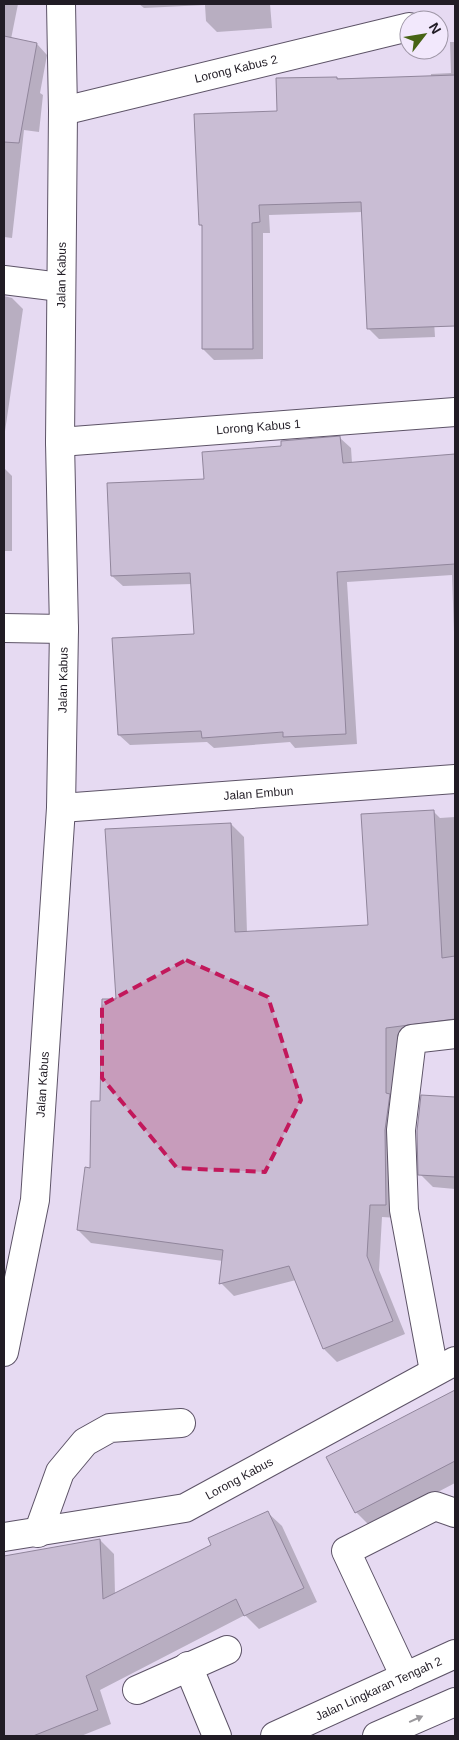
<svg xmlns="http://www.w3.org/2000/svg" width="459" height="1740" font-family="Helvetica,sans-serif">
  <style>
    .shadow { fill: #0003 }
    .building { fill: #c9bdd4; stroke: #91869c }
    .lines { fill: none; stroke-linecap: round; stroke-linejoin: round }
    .minor-casing { stroke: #5d5367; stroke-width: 30 }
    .highway-casing { stroke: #5d5367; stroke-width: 30 }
    .minor { stroke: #fff; stroke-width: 28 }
    .highway { stroke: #fff; stroke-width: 28 }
    .oneway { fill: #9b999d }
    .marked { fill: #c2185b; fill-opacity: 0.2; stroke: #c2185b; stroke-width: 4; stroke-dasharray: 10 6; stroke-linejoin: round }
    .labels { text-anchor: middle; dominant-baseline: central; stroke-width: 4; stroke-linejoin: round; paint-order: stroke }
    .street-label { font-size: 12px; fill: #211c25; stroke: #f2e8fc }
  </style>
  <rect width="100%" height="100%" fill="#e6daf2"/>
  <!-- shadow -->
  <path class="shadow" d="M4 4H18L11 39 37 44 47 55 40 93 43 95 39 132 24 130 12 238 4 237Z
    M139 4H270L272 28 217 32 206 21 205 5 144 8Z
    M450 42H455V319L434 321 435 337 379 339 368 328 363 212 269 215 270 233H263V359L214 360 203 349V227L200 225 278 112 277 79 431 77V74L451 73Z
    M4 296 12 298 23 309 4 438Z
    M340 438 351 448 352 463 455 455V661L452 575 347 582 357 744 295 748 290 742 214 748 207 742 130 745 119 735 196 635 192 584 123 586 112 576 206 480 283 448Z
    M4 468 12 476V551H4Z
    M433 811 440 818 455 817V1033L398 1041V1218L382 1217 379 1270 405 1334 337 1362 324 1349 296 1280 234 1296 221 1283 223 1261 91 1243 78 1230 91 1169 117 1001 231 824 244 837 247 933 369 926Z
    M422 1096 455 1097V1189L433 1187 420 1174Z
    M455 1391V1483L371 1527 356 1512 327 1458Z
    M268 1513 282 1526 317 1602 259 1629 245 1615 100 1690 111 1724 81 1736H4V1557L100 1540 114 1554 115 1594 213 1546Z"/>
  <!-- building -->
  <path class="building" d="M4 36 37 43 19 143 4 142Z
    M455 75V326L367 329 361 202 259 205 260 222 252 223 253 349H202V225H199L194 114 277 111 276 78 337 77V79Z
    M340 436 343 463 455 454V564L337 572 346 734 283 737V732L202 738 201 731 118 735 112 638 194 634 190 573 111 576 107 483 204 479 202 452 281 446V441Z
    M434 810 442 958 455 956V1019L386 1028V1093L390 1094 385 1130 386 1205H370L367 1256 393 1321 323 1349 289 1266 219 1284 223 1250 77 1230 85 1167 90 1168 91 1101H100L102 999H116L105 829 231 823 235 932 368 925 361 814Z
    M421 1095 455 1097V1177L418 1175 417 1131Z
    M455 1390V1461L355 1513 326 1457Z
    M268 1511 304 1588 244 1616 236 1599 86 1676 98 1710 33 1736H4V1556L100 1539 103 1599 211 1545 208 1538Z"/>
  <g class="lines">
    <!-- minor casing -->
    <g class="minor-casing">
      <g id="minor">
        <path id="s1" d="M63 111 409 27"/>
        <path d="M4 280 60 287"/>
        <path id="s2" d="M60 442 455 412"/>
        <path d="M4 628 64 629"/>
        <path id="s3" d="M61 808 455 779"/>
        <path id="s4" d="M4 1352 35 1200 61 808 64 629 60 442 63 111 61 4"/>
        <path d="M434 1371 404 1210 401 1130 412 1039 455 1034"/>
        <path d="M38 1533 60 1472 85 1442 110 1428 181 1423"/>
        <path id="s5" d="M4 1537 185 1508 455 1361"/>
        <path d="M188 1666 217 1736"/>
        <path d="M405 1677 346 1551 435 1506 455 1513"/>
        <path d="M137 1690 227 1650"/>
      </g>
    </g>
    <!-- highway casing -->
    <g class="highway-casing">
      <g id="highway">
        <path id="s6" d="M275 1736 455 1654"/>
        <path d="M377 1736 455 1702"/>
      </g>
    </g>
    <!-- minor -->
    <use href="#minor" class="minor"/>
    <!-- highway -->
    <use href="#highway" class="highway"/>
  </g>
  <!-- one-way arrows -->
  <defs><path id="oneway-solid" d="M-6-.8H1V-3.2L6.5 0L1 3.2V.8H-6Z" transform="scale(1.25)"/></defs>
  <use class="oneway" href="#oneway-solid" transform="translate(416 1719) rotate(-24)"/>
  <!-- marked area -->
  <path class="marked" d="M186 960 268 997 301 1100 265 1172 177 1168 102 1078V1005Z"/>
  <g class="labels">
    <!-- street labels -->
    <g class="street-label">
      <text stroke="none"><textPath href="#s1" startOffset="178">Lorong Kabus 2</textPath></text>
      <text stroke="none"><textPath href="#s4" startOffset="1081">Jalan Kabus</textPath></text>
      <text stroke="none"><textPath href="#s2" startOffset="199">Lorong Kabus 1</textPath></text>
      <text stroke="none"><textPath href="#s4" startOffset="676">Jalan Kabus</textPath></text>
      <text stroke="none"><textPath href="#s3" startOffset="198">Jalan Embun</textPath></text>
      <text stroke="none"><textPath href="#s4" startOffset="271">Jalan Kabus</textPath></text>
      <text stroke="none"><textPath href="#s5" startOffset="245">Lorong Kabus</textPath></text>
      <text stroke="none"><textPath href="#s6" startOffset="114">Jalan Lingkaran Tengah 2</textPath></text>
    </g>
  </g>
  <!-- border -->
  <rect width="459" height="1740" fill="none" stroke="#211c25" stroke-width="10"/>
  <!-- north arrow -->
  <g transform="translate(424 35) rotate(59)"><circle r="24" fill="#f2e8fc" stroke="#9e96a6"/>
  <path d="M0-4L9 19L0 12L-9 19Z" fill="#476315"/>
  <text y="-8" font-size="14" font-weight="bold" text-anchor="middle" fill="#211c25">N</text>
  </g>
</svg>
